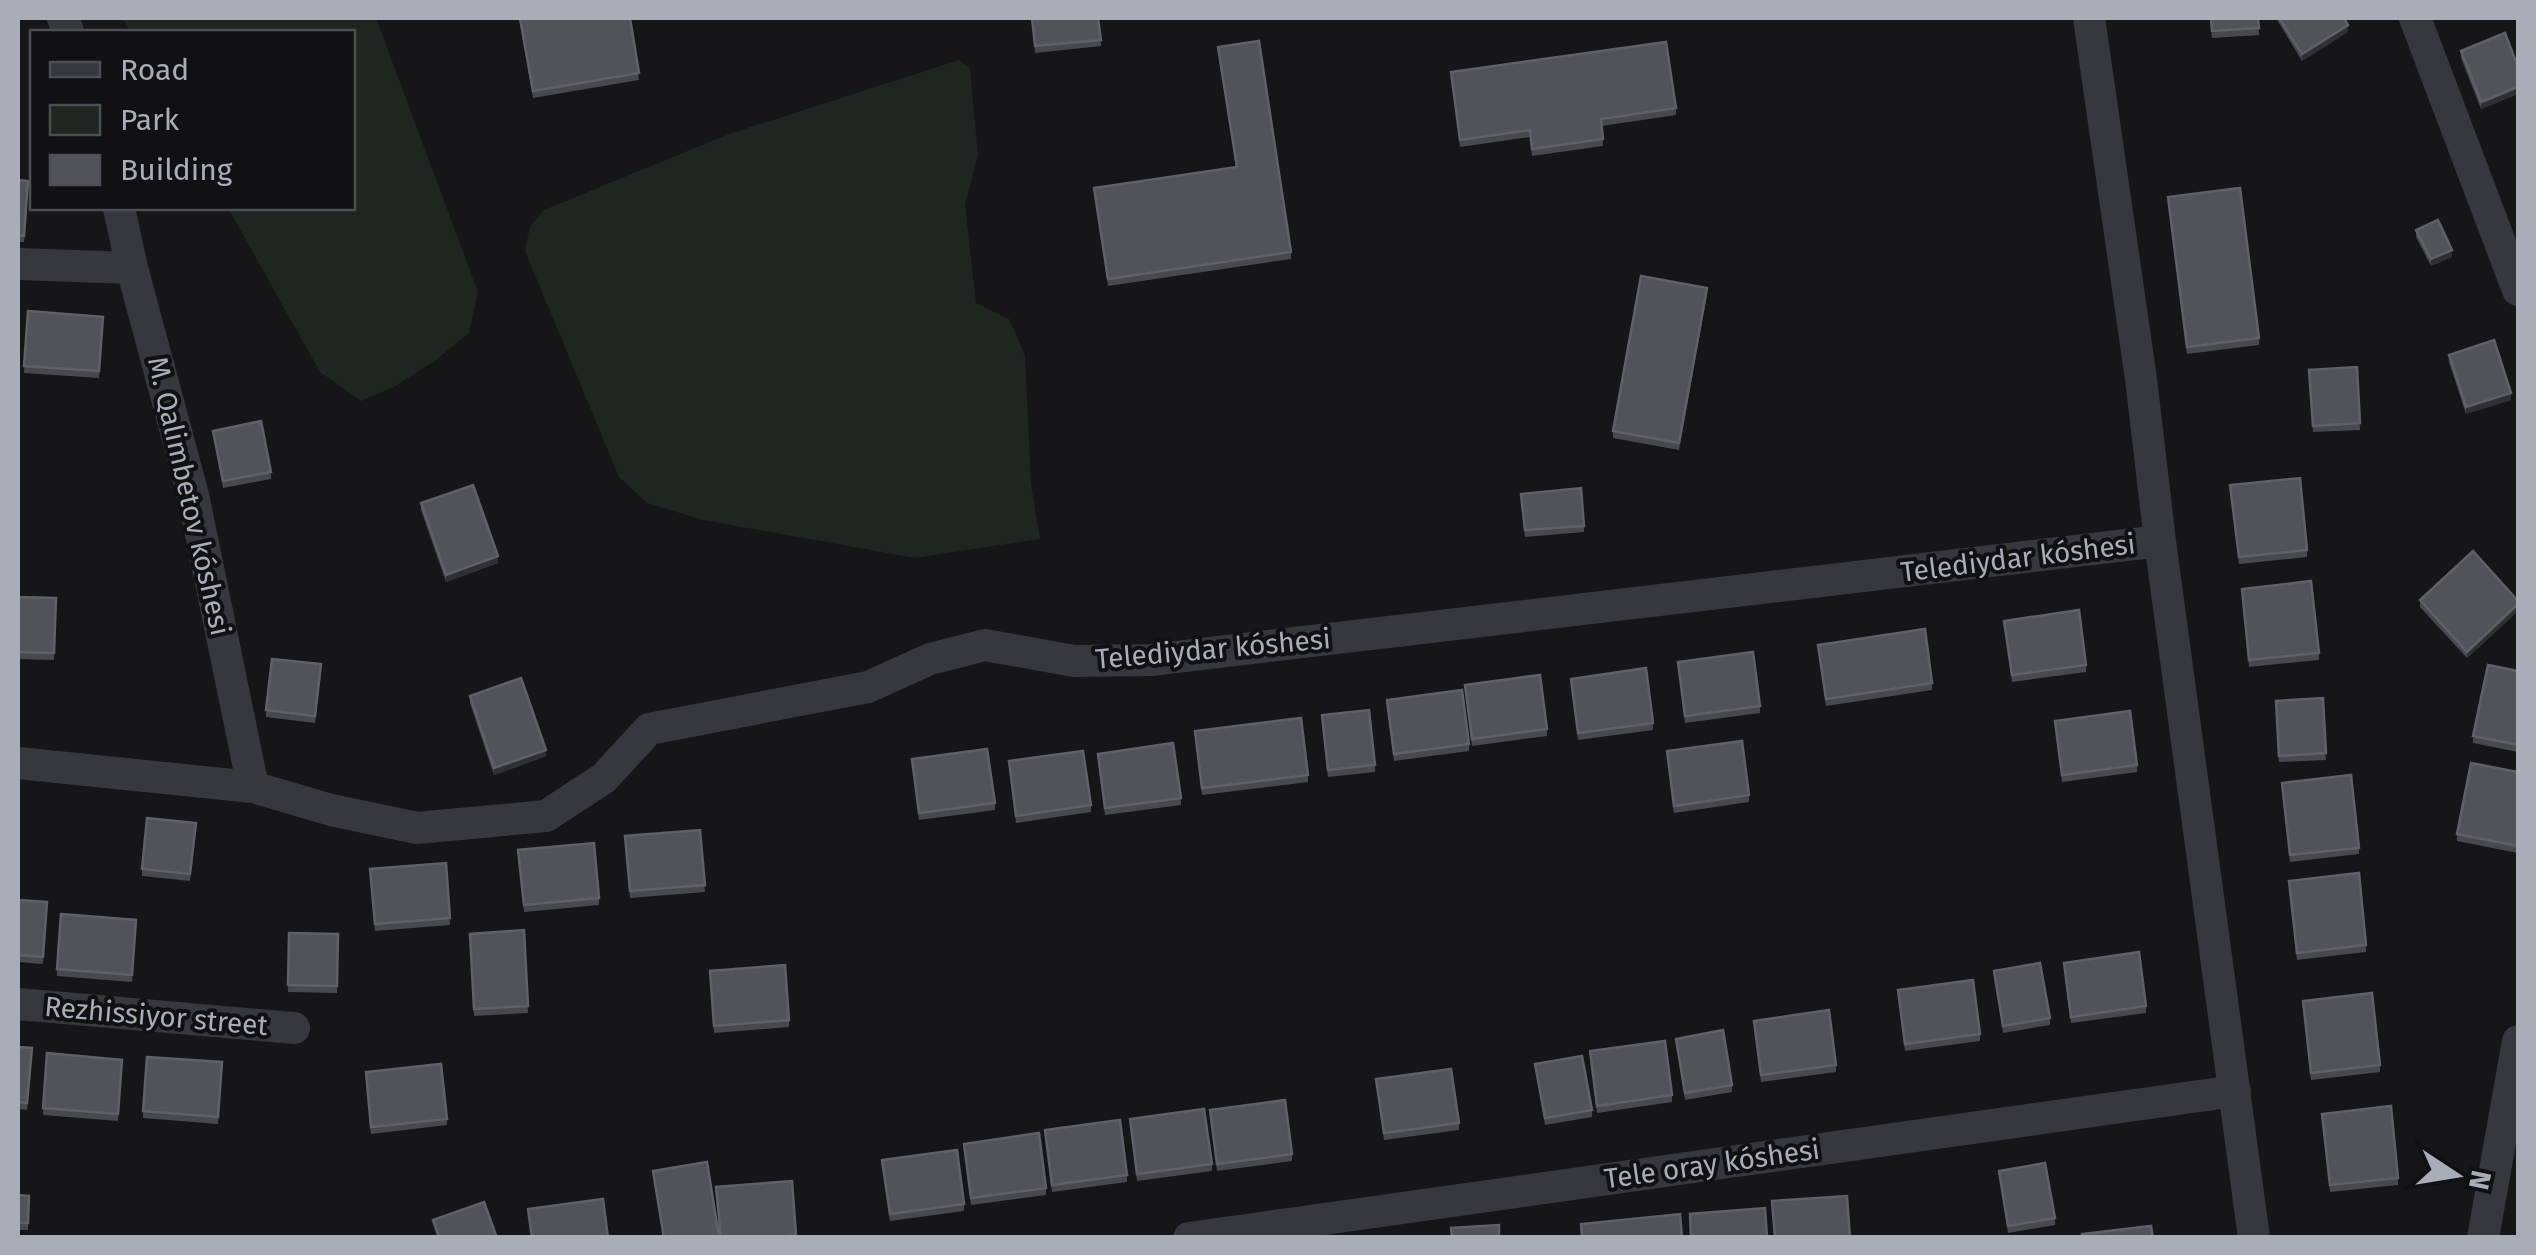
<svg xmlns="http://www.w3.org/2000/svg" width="2536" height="1255" font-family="'Fira Sans',sans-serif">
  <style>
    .green { fill: #1e261f }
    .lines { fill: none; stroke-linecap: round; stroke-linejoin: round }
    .street { stroke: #37383d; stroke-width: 32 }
    .wall { fill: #47494d }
    .shaded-wall { fill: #2f3033 }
    .building { fill: #525359; stroke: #5f6168; stroke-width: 2.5 }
    .labels { text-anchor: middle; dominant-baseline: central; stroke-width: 8; stroke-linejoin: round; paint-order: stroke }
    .street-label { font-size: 28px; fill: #a8adb8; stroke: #111113 }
  </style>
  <rect width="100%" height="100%" fill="#161618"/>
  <!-- green -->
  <path class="green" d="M122 18H376L478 292 469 333 437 359 394 387 361 401 320 372 228 208H352V32H131Z
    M959 60 970 68 978 155 965 205 976 303 1009 319 1025 355 1031 484 1040 539 915 558 703 520 647 503 619 477 525 251 530 226 544 210 729 134Z"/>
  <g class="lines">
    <!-- street -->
    <path class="street" d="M63 18 68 32
      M2089 18 2141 379 2160 541 2254 1238
      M2415 18 2518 290
      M119 208 132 268 193 495 253 787
      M18 264 132 268
      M18 763 253 787 331 810 417 828 546 816 604 778 649 729 868 687 930 659 985 645 1074 661 1151 660 2160 541
      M18 1004 294 1028
      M1189 1238 2235 1091
      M2483 1238 2518 1041"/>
  </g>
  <!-- wall -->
  <path class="wall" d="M519 18H630L639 80 533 98Z
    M1032 18 1101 40V46L1035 53Z
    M2210 18H2258L2259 35 2212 38Z
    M2276 18H2344L2348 32 2302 61Z
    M1218 47 1291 252V259L1108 286 1094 188 1236 168Z
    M2461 51 2518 67V94L2481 109 2461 58Z
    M1451 72 1676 108V115L1602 126 1603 146 1532 156 1530 137 1460 147Z
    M18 180 28 181 24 242H18Z
    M2168 197 2259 338V345L2187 354Z
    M2416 230 2452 257 2431 266 2416 237Z
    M1707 294 1679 450 1613 438V431Z
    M28 311 103 324 99 378 24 373Z
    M2449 355 2511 400 2466 414 2449 362Z
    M2357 367 2360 430 2313 432 2309 370Z
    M213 431 271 472V479L223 488Z
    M2230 485 2307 550V557L2239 564Z
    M1521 500 1584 526V532L1525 537Z
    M421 503 498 563 446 582 421 510Z
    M2242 595 2319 653V660L2249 667Z
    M18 597 56 598 54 660 18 659Z
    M2420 600 2518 601V611L2467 658 2420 607Z
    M2004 621 2086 665V672L2012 682Z
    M1818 645 1932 683V690L1826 706Z
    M1678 662 1760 706V713L1685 723Z
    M321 671 315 723 266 717V710Z
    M2518 671V752L2473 743V736Z
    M1571 679 1653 723V730L1578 740Z
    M1465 685 1547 729V736L1472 746Z
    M470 696 546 756 494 775 470 703Z
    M2323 698 2326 760 2279 762 2276 701Z
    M1387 700 1469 744V751L1394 761Z
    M2055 721 2137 765V772L2062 782Z
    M1322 722 1375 765V772L1328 777Z
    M1195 731 1308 775V782L1202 795Z
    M1667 751 1749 795V802L1674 813Z
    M1098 754 1181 798V805L1105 815Z
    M912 759 995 803V810L919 820Z
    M1009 761 1091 805V812L1016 823Z
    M2518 772V853L2457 841V834Z
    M2282 783 2359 848V854L2290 862Z
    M196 830 190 881 142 876V869Z
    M700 830 705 892 630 898 625 836Z
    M518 857 599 898V905L524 912Z
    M446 863 450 925 375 931 370 869Z
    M2289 881 2366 945V952L2297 960Z
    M18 900 47 902 43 964 18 962Z
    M136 920 132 982 57 976V969Z
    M524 930 528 1013 474 1016 470 934Z
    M289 933 338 934 337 993 288 992Z
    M2064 963 2146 1006V1013L2071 1023Z
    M710 971 789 1020V1027L714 1033Z
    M1994 971 2050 1018V1025L2003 1033Z
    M1898 990 1980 1034V1041L1905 1051Z
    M2303 1001 2380 1065V1072L2311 1080Z
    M1754 1021 1836 1065V1072L1761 1082Z
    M1676 1039 1732 1085V1092L1685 1100Z
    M18 1047 32 1055 27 1110 18 1109Z
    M1590 1051 1672 1095V1102L1597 1113Z
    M47 1053 122 1060 118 1121 43 1115Z
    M222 1062 218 1124 143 1118V1111Z
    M1535 1064 1592 1110V1117L1545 1125Z
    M366 1079 447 1119V1125L371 1134Z
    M1376 1079 1459 1123V1130L1384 1140Z
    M1210 1110 1292 1154V1161L1217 1171Z
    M2322 1114 2398 1178V1185L2330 1192Z
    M1130 1119 1212 1164V1171L1137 1181Z
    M1045 1130 1127 1175V1182L1052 1192Z
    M964 1144 1046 1188V1195L971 1205Z
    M882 1160 964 1204V1211L890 1221Z
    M1999 1171 2055 1218V1225L2008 1233Z
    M18 1195 29 1196 28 1230H18Z"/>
  <!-- shaded-wall -->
  <path class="shaded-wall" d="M2348 25V32L2302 61V54Z
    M2518 87V94L2481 109V102Z
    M2452 250V257L2431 266V259Z
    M1707 288V294L1679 450V443Z
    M2511 393V400L2466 414V407Z
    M498 556V563L446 582V575Z
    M2518 604V611L2467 658V652Z
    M546 750V756L494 775V768Z"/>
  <!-- building -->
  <path class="building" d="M520 18H630L639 73 533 91Z
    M1032 18H1098L1101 40 1035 46Z
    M2211 18H2258L2259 28 2212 31Z
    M2279 18H2344L2348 25 2302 54Z
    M2505 33 2518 67V87L2481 102 2461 51Z
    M1259 41 1291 252 1108 279 1094 188 1237 167 1218 47Z
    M1666 42 1676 108 1601 119 1603 139 1532 149 1530 130 1460 140 1451 72Z
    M18 180 28 181 24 236 18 235Z
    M2240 188 2259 338 2187 347 2168 197Z
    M2438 220 2452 250 2431 259 2416 230Z
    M1641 276 1707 288 1679 443 1613 431Z
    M28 311 103 317 99 371 24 366Z
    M2494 340 2511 393 2466 407 2449 355Z
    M2357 367 2360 423 2313 426 2309 370Z
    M261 421 271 472 223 481 213 431Z
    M2300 478 2307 550 2239 557 2230 485Z
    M473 485 498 556 446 575 421 503Z
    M1581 488 1584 526 1525 530 1521 494Z
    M2473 551 2518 601V604L2467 652 2420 600Z
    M2311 581 2319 653 2249 660 2242 589Z
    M18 597 56 598 54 653 18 652Z
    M2079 610 2086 665 2012 675 2004 621Z
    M1925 629 1932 683 1826 699 1818 645Z
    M1753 652 1760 706 1685 716 1678 662Z
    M272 659 321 664 315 716 266 710Z
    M2488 665 2518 671V745L2473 736Z
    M1646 668 1653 723 1578 733 1571 679Z
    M1540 675 1547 729 1472 739 1465 685Z
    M521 678 546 750 494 768 470 696Z
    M1462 690 1469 744 1394 754 1387 700Z
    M2323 698 2326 753 2279 756 2276 701Z
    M1369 710 1375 765 1328 770 1322 715Z
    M2130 711 2137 765 2062 775 2055 721Z
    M1301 718 1308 775 1202 788 1195 731Z
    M1742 741 1749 795 1674 806 1667 751Z
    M1173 743 1181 798 1105 808 1098 754Z
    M987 749 995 803 919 813 912 759Z
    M1083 751 1091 805 1016 816 1009 761Z
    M2471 763 2518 772V846L2457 834Z
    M2351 775 2359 848 2290 855 2282 783Z
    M147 818 196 823 190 874 142 869Z
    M700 830 705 885 630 891 625 836Z
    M594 843 599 898 524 905 518 850Z
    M446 863 450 918 375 924 370 869Z
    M2359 873 2366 945 2297 953 2289 881Z
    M18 900 47 902 43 957 18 955Z
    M61 914 136 920 132 975 57 969Z
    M524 930 528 1006 474 1009 470 934Z
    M289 933 338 934 337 986 288 985Z
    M2139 952 2146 1006 2071 1017 2064 963Z
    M2040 963 2050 1018 2003 1026 1994 971Z
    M785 965 789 1020 714 1026 710 971Z
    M1973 980 1980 1034 1905 1044 1898 990Z
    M2372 993 2380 1065 2311 1073 2303 1001Z
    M1829 1010 1836 1065 1761 1075 1754 1021Z
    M1723 1030 1732 1085 1685 1093 1676 1039Z
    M1665 1041 1672 1095 1597 1106 1590 1051Z
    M18 1047 32 1048 27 1103 18 1102Z
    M47 1053 122 1060 118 1114 43 1108Z
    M1582 1056 1592 1110 1545 1118 1535 1064Z
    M147 1057 222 1062 218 1117 143 1111Z
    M441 1064 447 1119 371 1127 366 1072Z
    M1451 1069 1459 1123 1384 1133 1376 1079Z
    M1285 1100 1292 1154 1217 1164 1210 1110Z
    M2391 1106 2398 1178 2330 1185 2322 1114Z
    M1204 1109 1212 1164 1137 1174 1130 1119Z
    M1120 1120 1127 1175 1052 1185 1045 1130Z
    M1039 1133 1046 1188 971 1198 964 1144Z
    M957 1150 964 1204 890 1214 882 1160Z
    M707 1162 719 1237 664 1238 653 1171Z
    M2045 1163 2055 1218 2008 1226 1999 1171Z
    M792 1181 796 1235 769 1238H721L716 1187Z
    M18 1195 29 1196 28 1223H18Z
    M1847 1196 1850 1238H1775L1772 1201Z
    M603 1199 608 1238H532L528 1209Z
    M484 1202 497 1238H439L433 1220Z
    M1765 1208 1767 1238H1691L1690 1214Z
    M1680 1214 1682 1238H1582L1581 1224Z
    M1499 1225V1238H1452L1451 1228Z
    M2151 1226 2153 1238H2083L2082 1234Z"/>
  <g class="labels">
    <!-- street labels -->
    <g class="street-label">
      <text transform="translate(189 496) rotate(77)">M. Qalimbetov kóshesi</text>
      <text transform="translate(2018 558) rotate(-7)">Telediydar kóshesi</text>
      <text transform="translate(1213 649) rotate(-5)">Telediydar kóshesi</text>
      <text transform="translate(156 1016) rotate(5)">Rezhissiyor street</text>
      <text transform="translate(1712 1164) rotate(-8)">Tele oray kóshesi</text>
    </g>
  </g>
  <!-- border -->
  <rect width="2536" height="1255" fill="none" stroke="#a8adb8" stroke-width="40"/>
  <!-- legend -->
  <rect x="30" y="30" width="325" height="180" fill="#111113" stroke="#4d4f55" stroke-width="2.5"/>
  <rect x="50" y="62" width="50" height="15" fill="#37383d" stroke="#4d4f55" stroke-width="2.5"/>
  <text x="120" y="80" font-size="30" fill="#a8adb8">Road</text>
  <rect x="50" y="105" width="50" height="30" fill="#1e261f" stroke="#4d4f55" stroke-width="2.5"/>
  <text x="120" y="130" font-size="30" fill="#a8adb8">Park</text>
  <rect x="50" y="155" width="50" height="30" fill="#525359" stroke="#4d4f55" stroke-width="2.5"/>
  <text x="120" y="180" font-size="30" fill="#a8adb8">Building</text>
  <!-- north arrow -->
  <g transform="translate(2456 1175) rotate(102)" stroke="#111113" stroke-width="8" paint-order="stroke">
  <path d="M0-8L18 38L0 25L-18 38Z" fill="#a8adb8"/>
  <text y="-15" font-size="28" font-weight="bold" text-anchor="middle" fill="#a8adb8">N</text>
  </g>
</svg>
